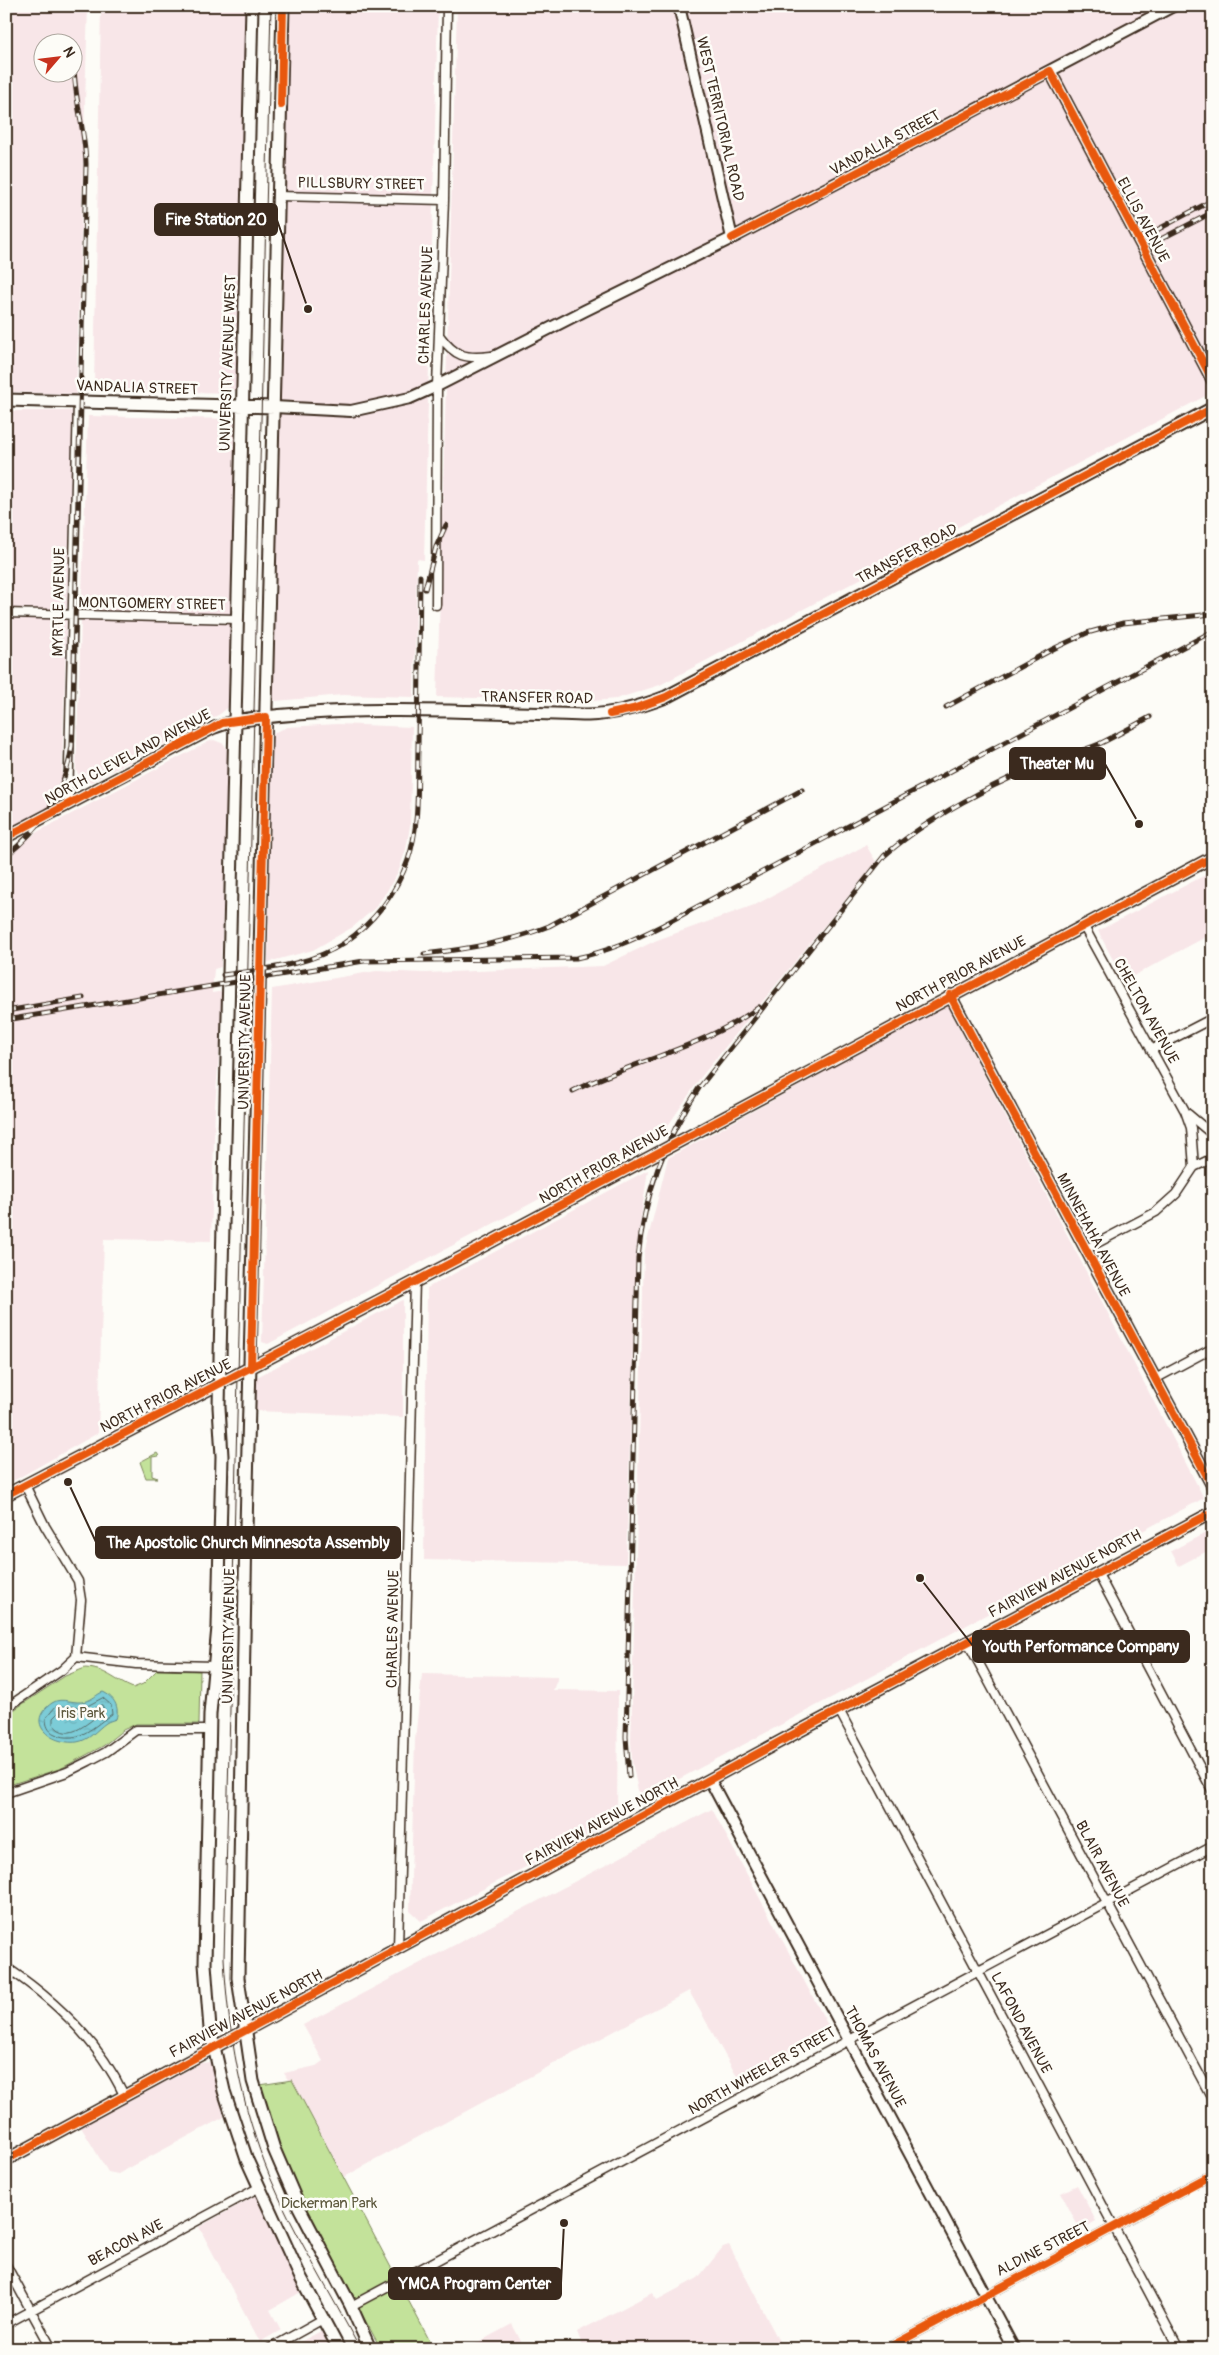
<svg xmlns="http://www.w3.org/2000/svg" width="1219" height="2355" font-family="Pangolin,sans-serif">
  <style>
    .built { fill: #f8e6e8; fill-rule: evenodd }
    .green { fill: #c3e29a; stroke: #7f865c }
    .water { fill: url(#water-ripples); stroke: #628b8d }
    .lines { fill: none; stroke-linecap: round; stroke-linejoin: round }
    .shore { stroke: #556b68; stroke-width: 1 }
    .minor-casing { stroke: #3b2a1e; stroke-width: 11 }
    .tertiary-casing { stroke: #3b2a1e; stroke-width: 14 }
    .secondary-casing { stroke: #3b2a1e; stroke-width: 15 }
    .minor { stroke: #fdfcf7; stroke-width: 8 }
    .tertiary { stroke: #fdfcf7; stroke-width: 10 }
    .secondary { stroke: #fdfcf7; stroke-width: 11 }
    .tram { stroke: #3b2a1e; stroke-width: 1 }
    .rail-casing { stroke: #3b2a1e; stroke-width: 5 }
    .rail { stroke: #fdfcf7; stroke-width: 3; stroke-dasharray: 9; stroke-linecap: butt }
    .cycleway-casing { stroke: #fdfcf7; stroke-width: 11 }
    .cycleway { stroke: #e8590c; stroke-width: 8 }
    .labels { text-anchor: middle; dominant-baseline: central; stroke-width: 5; stroke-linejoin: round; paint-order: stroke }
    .street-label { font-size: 15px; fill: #3b2a1e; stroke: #fdfcf7 }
    .park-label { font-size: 15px; fill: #5d583d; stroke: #fdfcf7 }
    .leader { fill: none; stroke: #3b2a1e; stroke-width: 2 }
    .callout-dot { fill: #3b2a1e; stroke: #fdfcf7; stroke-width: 2 }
    .callout { fill: #3b2a1e; stroke: #3b2a1e; stroke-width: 2 }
    .callout-label { font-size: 16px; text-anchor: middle; font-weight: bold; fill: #fff }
  </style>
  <defs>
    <pattern id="water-ripples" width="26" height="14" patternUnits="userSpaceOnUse" patternTransform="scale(1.25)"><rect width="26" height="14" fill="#7cccd7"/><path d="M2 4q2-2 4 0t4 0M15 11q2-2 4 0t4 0" fill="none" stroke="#6cafb8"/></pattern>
  </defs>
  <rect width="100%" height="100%" fill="#fdfcf7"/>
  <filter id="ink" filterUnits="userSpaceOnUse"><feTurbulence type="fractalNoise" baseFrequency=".02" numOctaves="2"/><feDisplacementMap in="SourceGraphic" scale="10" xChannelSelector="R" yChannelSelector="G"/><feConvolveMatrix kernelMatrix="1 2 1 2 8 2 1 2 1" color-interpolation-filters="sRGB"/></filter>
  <g filter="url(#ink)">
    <!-- built -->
    <path class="built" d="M6 6H88L76 394 6 392ZM42 42H72V72H42Z
      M101 6H247L238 388 232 393 96 390 94 387Z
      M288 6H438L424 560 417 559 414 697 342 695 276 701 273 698Z
      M457 6H1213V392L660 685 616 699 593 701 437 697Z
      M6 411H73L61 802 6 831Z
      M88 416 233 419 236 424 230 706 220 714 91 782 81 780 76 770Z
      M337 724 412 727 410 826 406 849 399 870 387 891 375 908 353 927 313 950 268 962 272 738 275 732 288 727Z
      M214 740 224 744 228 752 221 967 214 969 212 993 224 991 215 1106 211 1241 104 1239 98 1433 6 1485V858L37 832 208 742Z
      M866 845 876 862 701 1077 663 1133 268 1344 262 1342 272 989 376 971 424 973 603 966 657 940 757 904Z
      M1213 871V933L1124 981 1098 931Z
      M947 1004 1204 1498 640 1800 632 1762 631 1740 644 1254 668 1158Z
      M648 1170 636 1251 626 1564 424 1560 427 1288Z
      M403 1300V1417L256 1411 255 1378Z
      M1213 1529V1548L1179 1566 1171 1551Z
      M422 1674 558 1677 553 1690 618 1691 617 1820 421 1921 410 1911 415 1740Z
      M712 1809 831 2031 740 2082 689 1991 344 2177 292 2080H288L284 2073 316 2066 323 2061 303 2025Z
      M211 2062 224 2117 118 2174 108 2172 81 2127 201 2063Z
      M1077 2185 1096 2221 1080 2230 1061 2193Z
      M257 2195 301 2292 270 2310 281 2330 260 2342 199 2227Z
      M729 2245 783 2349H578L583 2347 577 2332 652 2293 657 2300 698 2278 723 2247Z
      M512 2324 525 2349H466Z
      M321 2331 331 2349H287Z"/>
    <!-- green -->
    <path class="green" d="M157 1453 159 1456 152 1457V1476L158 1478H146L140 1462Z
      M85 1668C105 1668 115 1681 133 1688L143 1684 157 1670 200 1671 199 1724H136L123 1730 103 1746 62 1768 6 1786V1715L65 1676Z
      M292 2080 434 2349H381C335 2264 284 2180 260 2085Z"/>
    <!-- water -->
    <path class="water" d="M103 1692C114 1697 120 1707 116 1719 113 1720 109 1721 106 1723 96 1730 90 1740 77 1742 50 1745 24 1722 52 1703 62 1696 75 1705 86 1701 92 1700 97 1694 103 1692Z"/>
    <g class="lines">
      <!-- shore -->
      <path class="shore" d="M103 1698 111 1705 112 1714C95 1725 79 1745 55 1734 48 1731 46 1725 46 1718L56 1706 85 1707Z
        M102 1705 105 1711C91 1718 69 1746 53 1724V1718L59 1712 86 1713Z"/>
      <!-- minor casing -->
      <g class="minor-casing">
        <path id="minor" d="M278 196 444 200
          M439 335C455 357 465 359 491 356
          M436 605 437 386 444 200 447 6
          M6 613 237 619
          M68 804 78 401
          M1083 925 1185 1111 1191 1128 1194 1167
          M1151 1050 1213 1018
          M1188 1114 1213 1135
          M1086 1249 1156 1212 1176 1194 1194 1167 1213 1158
          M1155 1379 1213 1348
          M25 1485 45 1526 78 1581 81 1600 76 1657
          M1097 1572 1213 1792
          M967 1641 1213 2100
          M76 1657 136 1664 214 1666
          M6 1708 62 1670 76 1657
          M839 1710 1179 2349
          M6 1793 67 1772 89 1761 106 1752 136 1730H210
          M398 1948 415 1280
          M6 1967C55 2000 99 2042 124 2095
          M6 2265 52 2349
          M351 2306 1213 1846
          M6 2324 258 2188
          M269 2349 323 2319
          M886 2349 1213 2174"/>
      </g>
      <!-- tertiary casing -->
      <g class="tertiary-casing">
        <path id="tertiary" d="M679 6 732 238
          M1050 71 1213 381
          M274 407 351 411 410 398 437 386 584 311 732 238 1173 6
          M6 837 213 728 234 721
          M950 995 1213 1487
          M6 1495 470 1253 1213 857
          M710 1780 1014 2349
          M6 2160 792 1735 1213 1512"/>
      </g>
      <!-- secondary casing -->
      <g class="secondary-casing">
        <path id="secondary" d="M252 6 221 1310 219 1407 222 1456 218 1627 210 1714 205 1964 210 2029 224 2091 247 2160 300 2276 339 2349
          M283 6 246 1528 238 1978 253 2081 274 2149 299 2207 351 2306 370 2349
          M6 400 274 407
          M234 721C351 704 470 712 588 715 616 714 640 707 666 697L1213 408"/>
      </g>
      <!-- minor -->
      <use href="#minor" class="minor"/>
      <!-- tertiary -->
      <use href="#tertiary" class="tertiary"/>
      <!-- secondary -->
      <use href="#secondary" class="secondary"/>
      <!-- tram -->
      <path class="tram" d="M271 6 224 1958C228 2033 241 2107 270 2177 295 2236 330 2292 360 2349"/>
      <!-- rail casing -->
      <g class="rail-casing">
        <path id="rail" d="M1155 231 1213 200
          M1161 239 1213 212
          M425 589 436 547 446 525
          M946 707 1053 649 1087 633 1123 623 1213 614
          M6 856C43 827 65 792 72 746L86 164C85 128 73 95 74 60
          M424 954C468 949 509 942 549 926L802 790
          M223 975C263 969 309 966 344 943 373 923 396 894 408 860 420 825 417 785 418 747 419 690 419 633 420 576
          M6 1011 83 998
          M6 1020 364 961 576 958C607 952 635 939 663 925L1213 631
          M573 1091C634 1061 704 1047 759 1007
          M629 1776 626 1737 638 1258C644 1195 664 1140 699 1088L884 856C929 817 994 783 1049 761 1065 755 1083 751 1099 744 1116 736 1133 726 1150 717"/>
      </g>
      <!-- rail -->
      <use href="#rail" class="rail"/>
      <!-- cycleway casing -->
      <g class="cycleway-casing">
        <path id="cycleway" d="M281 105 283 6
          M732 238 1050 71 1213 381
          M610 714 633 709 666 697 1213 408
          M6 837 213 728 222 723 266 717 251 1368
          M950 995 1213 1487
          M6 1495 470 1253 1213 857
          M6 2160 792 1735 1213 1512
          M886 2349 1213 2174"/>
      </g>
      <!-- cycleway -->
      <use href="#cycleway" class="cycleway"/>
    </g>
  </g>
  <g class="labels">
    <!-- street labels -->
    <g class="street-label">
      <text transform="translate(720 119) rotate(77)">WEST TERRITORIAL ROAD</text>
      <text transform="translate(885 143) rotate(-28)">VANDALIA STREET</text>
      <text transform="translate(361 184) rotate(1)">PILLSBURY STREET</text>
      <text transform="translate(1143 220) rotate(62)">ELLIS AVENUE</text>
      <text transform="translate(426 305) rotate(-88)">CHARLES AVENUE</text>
      <text transform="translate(228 363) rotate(-88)">UNIVERSITY AVENUE WEST</text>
      <text transform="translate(137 388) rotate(2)">VANDALIA STREET</text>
      <text transform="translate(907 554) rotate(-28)">TRANSFER ROAD</text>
      <text transform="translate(59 602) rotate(-89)">MYRTLE AVENUE</text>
      <text transform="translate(152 604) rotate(1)">MONTGOMERY STREET</text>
      <text transform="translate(537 698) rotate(1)">TRANSFER ROAD</text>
      <text transform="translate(128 757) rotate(-28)">NORTH CLEVELAND AVENUE</text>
      <text transform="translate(961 974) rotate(-28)">NORTH PRIOR AVENUE</text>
      <text transform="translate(1146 1011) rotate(61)">CHELTON AVENUE</text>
      <text transform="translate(245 1042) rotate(-89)">UNIVERSITY AVENUE</text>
      <text transform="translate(604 1165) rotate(-29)">NORTH PRIOR AVENUE</text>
      <text transform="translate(1093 1235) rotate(62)">MINNEHAHA AVENUE</text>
      <text transform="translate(166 1396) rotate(-27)">NORTH PRIOR AVENUE</text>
      <text transform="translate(1065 1574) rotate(-28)">FAIRVIEW AVENUE NORTH</text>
      <text transform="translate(393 1629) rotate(-89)">CHARLES AVENUE</text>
      <text transform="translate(229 1636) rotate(-89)">UNIVERSITY AVENUE</text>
      <text transform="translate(602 1822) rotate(-28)">FAIRVIEW AVENUE NORTH</text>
      <text transform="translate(1102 1864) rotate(62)">BLAIR AVENUE</text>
      <text transform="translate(246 2014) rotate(-28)">FAIRVIEW AVENUE NORTH</text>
      <text transform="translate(1021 2023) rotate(62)">LAFOND AVENUE</text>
      <text transform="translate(875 2057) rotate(62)">THOMAS AVENUE</text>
      <text transform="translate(762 2071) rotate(-29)">NORTH WHEELER STREET</text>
      <text transform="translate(126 2243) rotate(-28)">BEACON AVE</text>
      <text transform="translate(1043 2249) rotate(-27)">ALDINE STREET</text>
    </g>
    <!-- park labels -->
    <g class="park-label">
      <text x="81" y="1713">Iris Park</text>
      <text x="329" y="2203">Dickerman Park</text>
    </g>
  </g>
  <!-- callouts -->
  <path class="leader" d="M308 309L277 220M1139 824L1105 764M68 1482L96 1542M920 1578L973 1646M564 2223L561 2283"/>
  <g class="callout-dot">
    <circle cx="308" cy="309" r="5"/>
    <circle cx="1139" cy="824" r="5"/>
    <circle cx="68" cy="1482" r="5"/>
    <circle cx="920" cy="1578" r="5"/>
    <circle cx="564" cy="2223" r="5"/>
  </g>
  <g class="callout">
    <rect x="155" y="204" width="122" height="31" rx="5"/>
    <rect x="1010" y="748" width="95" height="31" rx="5"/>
    <rect x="96" y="1527" width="304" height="31" rx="5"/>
    <rect x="973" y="1631" width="216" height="31" rx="5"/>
    <rect x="389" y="2268" width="172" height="31" rx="5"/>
  </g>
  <g class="callout-label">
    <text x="216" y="225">Fire Station 20</text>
    <text x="1057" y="769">Theater Mu</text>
    <text x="248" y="1548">The Apostolic Church Minnesota Assembly</text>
    <text x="1081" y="1652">Youth Performance Company</text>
    <text x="475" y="2289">YMCA Program Center</text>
  </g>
  <!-- margin -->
  <rect width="1219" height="2355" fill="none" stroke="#fdfcf7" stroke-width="25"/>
  <rect x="12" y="12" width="1194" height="2330" fill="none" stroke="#3b2a1e" stroke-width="2" filter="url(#ink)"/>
  <!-- north arrow -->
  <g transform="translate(58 58) rotate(62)"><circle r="24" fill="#fdfcf7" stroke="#afa8a0"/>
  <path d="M0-4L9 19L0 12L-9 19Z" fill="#c8321e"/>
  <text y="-8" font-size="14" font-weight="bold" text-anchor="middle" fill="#3b2a1e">N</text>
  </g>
</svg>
